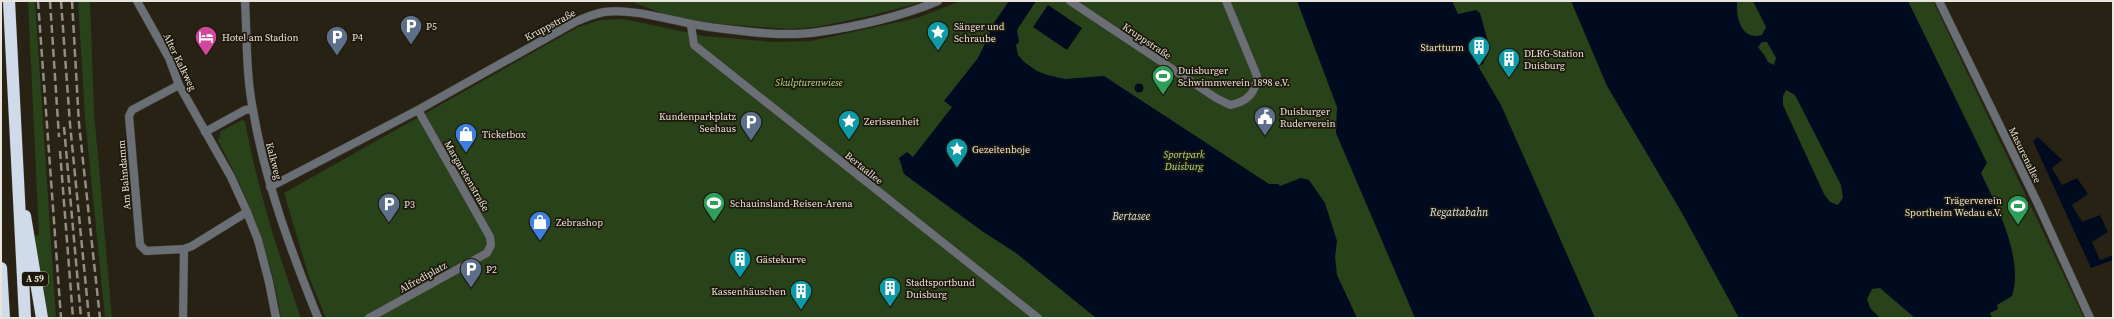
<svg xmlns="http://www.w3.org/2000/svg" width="2114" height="319" font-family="'Source Serif 4',serif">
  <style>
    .green { fill: #284219 }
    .water { fill: #000b20; fill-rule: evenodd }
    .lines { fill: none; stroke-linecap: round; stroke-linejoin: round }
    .minor-casing { stroke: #433d30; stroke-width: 9 }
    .tertiary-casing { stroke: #433d30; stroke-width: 9 }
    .motorway-casing { stroke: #433d30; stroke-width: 13 }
    .minor { stroke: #6a6e75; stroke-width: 8 }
    .tertiary { stroke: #6a6e75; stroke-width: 8 }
    .motorway { stroke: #cfdaea; stroke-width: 12 }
    .rail { stroke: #938e83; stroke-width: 2.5; stroke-dasharray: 8 4; stroke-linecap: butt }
    .labels { text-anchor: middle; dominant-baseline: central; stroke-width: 3.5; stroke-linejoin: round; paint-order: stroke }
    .shield { fill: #1e180b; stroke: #aca89d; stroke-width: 1 }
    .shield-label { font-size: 9px; font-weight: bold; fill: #e9e5dc }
    .street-label { font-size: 10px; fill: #e9e5dc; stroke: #1e180b }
    .poi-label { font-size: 10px; fill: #e9e5dc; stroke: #1e180b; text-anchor: start }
    .park-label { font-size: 10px; font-style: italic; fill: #ace092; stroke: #1e180b }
    .water-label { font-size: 11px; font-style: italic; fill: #d7e4f2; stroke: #1e180b }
  </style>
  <rect width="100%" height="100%" fill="#282214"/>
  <!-- green -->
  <path class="green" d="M28 1H35L56 318H46L34 236 39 235Z
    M78 1H90L94 111 112 318H105L85 118Z
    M630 1H926L870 16 816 27 790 29 706 23 666 15Z
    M961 1H1933L2084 318H326L309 277 284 193 578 27 600 20 624 19 704 36 775 42 811 41 917 18Z
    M242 120 245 121C257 188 278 253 301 318H281C271 255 249 197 218 141L221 131Z"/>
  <!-- water -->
  <path class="water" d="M1009 1H1036L1017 30 1019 42 1016 45 1018 55 1024 62 1037 71 1047 75 1065 79 1104 76 1269 184H1278L1280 186 1301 178 1309 180 1325 203 1337 241 1335 257 1337 275 1357 318H1096L1016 253 982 231 904 174 899 158 907 152 913 157 952 107 944 101 978 58 990 33 989 30Z
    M1297 1H1452L1458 14 1476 10 1480 13 1490 49 1483 64 1478 66 1501 105 1595 318H1415L1336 133 1337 107Z
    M1571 1H1737C1736 18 1741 41 1762 35L1766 27 1753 1H1908L1987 163 1981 173C1997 207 2024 258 2012 296L1997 305 1998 309 1990 313 1992 318H1915L1880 288 1872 289 1867 299 1870 308 1880 318H1739L1682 213 1607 86ZM1762 42H1767L1776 58 1774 65 1768 62 1765 56 1758 47ZM1786 90 1795 95 1841 185 1843 198 1838 205 1830 202 1824 194 1783 105V96Z
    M1048 5 1082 28 1067 50 1033 27Z
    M1134.5 88a4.5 4.5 0 1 1 9 0a4.5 4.5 0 1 1-9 0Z
    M2038 137 2062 160 2052 168 2062 185 2077 178 2088 194 2072 205 2082 222 2100 215 2108 232 2092 242 2100 260 2113 255V260L2091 268 2033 141Z"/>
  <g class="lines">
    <!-- minor casing -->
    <g class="minor-casing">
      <path id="minor" d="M137 1 169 58 179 85 231 177 247 212 258 240 269 282 276 318
        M1070 1 1216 98 1230 105C1247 102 1256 93 1257 76L1226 1
        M1939 1 2037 202 2090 318
        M691 25 694 45 1038 318
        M179 85 132 110 129 116 140 245 146 251 184 249 183 318
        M205 132 245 110 252 109
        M184 249 192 246 247 212
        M369 318 487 253 491 245 490 237 418 110"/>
    </g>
    <!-- tertiary casing -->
    <g class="tertiary-casing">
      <path id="tertiary" d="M245 1C247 37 246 75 253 110 265 182 291 251 318 318
        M270 187 418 110 575 22C584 18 594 14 604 12 636 7 683 25 717 28 749 32 786 37 818 32 855 27 903 16 938 1"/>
    </g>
    <!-- motorway casing -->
    <g class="motorway-casing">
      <path id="motorway" d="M9 1 25 318
        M25 216 42 318
        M1 268 4 318"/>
    </g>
    <!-- minor -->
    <use href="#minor" class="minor"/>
    <!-- tertiary -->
    <use href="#tertiary" class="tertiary"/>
    <!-- motorway -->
    <use href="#motorway" class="motorway"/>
    <!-- rail -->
    <path class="rail" d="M38 1 61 318
      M50 1 59 137
      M61 1 70 124 89 318
      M72 1 79 124 100 318
      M64 127 81 318
      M60 151 73 318"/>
  </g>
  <!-- icons -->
  <defs>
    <g id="parking-pin" transform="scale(1.15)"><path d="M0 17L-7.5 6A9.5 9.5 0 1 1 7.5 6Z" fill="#5c6f8a" stroke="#1e180b"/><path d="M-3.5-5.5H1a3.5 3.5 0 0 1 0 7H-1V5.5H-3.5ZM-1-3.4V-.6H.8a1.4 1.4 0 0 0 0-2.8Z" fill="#fff"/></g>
    <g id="sight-pin" transform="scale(1.15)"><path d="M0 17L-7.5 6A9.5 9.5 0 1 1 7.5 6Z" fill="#0f9aa8" stroke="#1e180b"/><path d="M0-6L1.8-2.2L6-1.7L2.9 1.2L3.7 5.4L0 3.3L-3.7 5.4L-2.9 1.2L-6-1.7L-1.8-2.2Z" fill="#fff"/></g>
    <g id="hotel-pin" transform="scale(1.15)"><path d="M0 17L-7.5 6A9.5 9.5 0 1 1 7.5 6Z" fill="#d1479c" stroke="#1e180b"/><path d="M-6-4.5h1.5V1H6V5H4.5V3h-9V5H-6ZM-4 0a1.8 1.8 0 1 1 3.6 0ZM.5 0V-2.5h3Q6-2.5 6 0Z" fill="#fff"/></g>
    <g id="building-pin" transform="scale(1.15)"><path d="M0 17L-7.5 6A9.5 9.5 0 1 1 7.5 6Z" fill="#0f9aa8" stroke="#1e180b"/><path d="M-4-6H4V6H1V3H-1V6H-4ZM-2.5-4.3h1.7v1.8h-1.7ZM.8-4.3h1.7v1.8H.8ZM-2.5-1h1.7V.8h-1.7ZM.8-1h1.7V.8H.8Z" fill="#fff"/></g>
    <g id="stadium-pin" transform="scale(1.15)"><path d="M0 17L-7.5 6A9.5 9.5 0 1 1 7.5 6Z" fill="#2e9e5b" stroke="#1e180b"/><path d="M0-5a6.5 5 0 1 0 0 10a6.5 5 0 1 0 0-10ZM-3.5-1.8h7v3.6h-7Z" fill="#fff"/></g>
    <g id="civic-pin" transform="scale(1.15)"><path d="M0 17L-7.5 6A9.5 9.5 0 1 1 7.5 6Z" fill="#5c6f8a" stroke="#1e180b"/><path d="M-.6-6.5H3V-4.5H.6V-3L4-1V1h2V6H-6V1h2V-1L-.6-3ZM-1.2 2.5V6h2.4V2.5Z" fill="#fff"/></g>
    <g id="shop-pin" transform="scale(1.15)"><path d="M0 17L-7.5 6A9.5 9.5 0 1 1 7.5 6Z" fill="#3f7fe0" stroke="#1e180b"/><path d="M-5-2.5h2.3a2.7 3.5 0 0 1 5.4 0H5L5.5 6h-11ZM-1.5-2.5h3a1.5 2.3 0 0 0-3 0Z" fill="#fff"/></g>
  </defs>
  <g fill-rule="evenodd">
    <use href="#parking-pin" x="411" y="26"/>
    <use href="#sight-pin" x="938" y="32"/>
    <use href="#hotel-pin" x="206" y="37"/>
    <use href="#parking-pin" x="337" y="37"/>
    <use href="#building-pin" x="1479" y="47"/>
    <use href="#building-pin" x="1509" y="59"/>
    <use href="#stadium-pin" x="1163" y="76"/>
    <use href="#civic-pin" x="1265" y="117"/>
    <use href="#sight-pin" x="849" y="121"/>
    <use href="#parking-pin" x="751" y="122"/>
    <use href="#shop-pin" x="466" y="134"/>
    <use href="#sight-pin" x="957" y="149"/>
    <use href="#stadium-pin" x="714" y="203"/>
    <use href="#parking-pin" x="389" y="204"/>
    <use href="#stadium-pin" x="2018" y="206"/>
    <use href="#shop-pin" x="540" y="222"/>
    <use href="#building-pin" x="740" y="259"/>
    <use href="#parking-pin" x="471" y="269"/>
    <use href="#building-pin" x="890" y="288"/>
    <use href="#building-pin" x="801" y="291"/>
  </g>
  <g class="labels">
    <!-- shield labels -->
    <rect class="shield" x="22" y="272" width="26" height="14" rx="3"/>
    <g class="shield-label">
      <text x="35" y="279">A 59</text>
    </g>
    <!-- street labels -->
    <g class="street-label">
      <text transform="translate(550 25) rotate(-28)">Kruppstraße</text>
      <text transform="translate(1147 41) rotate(34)">Kruppstraße</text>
      <text transform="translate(180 62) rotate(64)">Alter Kalkweg</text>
      <text transform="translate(2025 155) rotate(64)">Masurenallee</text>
      <text transform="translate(274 161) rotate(76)">Kalkweg</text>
      <text transform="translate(864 168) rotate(39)">Bertaallee</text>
      <text transform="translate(124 175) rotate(-95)">Am Bahndamm</text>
      <text transform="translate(467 176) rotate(60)">Margaretenstraße</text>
      <text transform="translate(423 277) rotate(-29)">Alfrediplatz</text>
    </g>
    <!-- poi labels -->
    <g class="poi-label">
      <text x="426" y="26">P5</text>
      <text x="954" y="26">Sänger und<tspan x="954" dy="12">Schraube</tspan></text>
      <text x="222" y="37">Hotel am Stadion</text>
      <text x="352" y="37">P4</text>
      <text x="1464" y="47" text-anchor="end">Startturm</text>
      <text x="1524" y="53">DLRG-Station<tspan x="1524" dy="12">Duisburg</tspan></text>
      <text x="1178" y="70">Duisburger<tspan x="1178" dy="12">Schwimmverein 1898 e.V.</tspan></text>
      <text x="1280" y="111">Duisburger<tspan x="1280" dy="12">Ruderverein</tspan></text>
      <text x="736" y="116" text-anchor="end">Kundenparkplatz<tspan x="736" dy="12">Seehaus</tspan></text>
      <text x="864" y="121">Zerissenheit</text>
      <text x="482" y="134">Ticketbox</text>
      <text x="972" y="149">Gezeitenboje</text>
      <text x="2002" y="200" text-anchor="end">Trägerverein<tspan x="2002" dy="12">Sportheim Wedau e.V.</tspan></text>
      <text x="730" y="203">Schauinsland-Reisen-Arena</text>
      <text x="404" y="204">P3</text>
      <text x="556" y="222">Zebrashop</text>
      <text x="756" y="259">Gästekurve</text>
      <text x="486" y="269">P2</text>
      <text x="906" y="282">Stadtsportbund<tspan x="906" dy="12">Duisburg</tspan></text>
      <text x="786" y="291" text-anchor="end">Kassenhäuschen</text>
    </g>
    <!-- park labels -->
    <g class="park-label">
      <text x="809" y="82">Skulpturenwiese</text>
      <text x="1184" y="154">Sportpark<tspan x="1184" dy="12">Duisburg</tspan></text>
    </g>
    <!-- water labels -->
    <g class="water-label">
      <text x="1459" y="212">Regattabahn</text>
      <text x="1131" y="216">Bertasee</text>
    </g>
  </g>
  <!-- border -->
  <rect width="2114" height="319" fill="none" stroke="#e9e5dc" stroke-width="4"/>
</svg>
